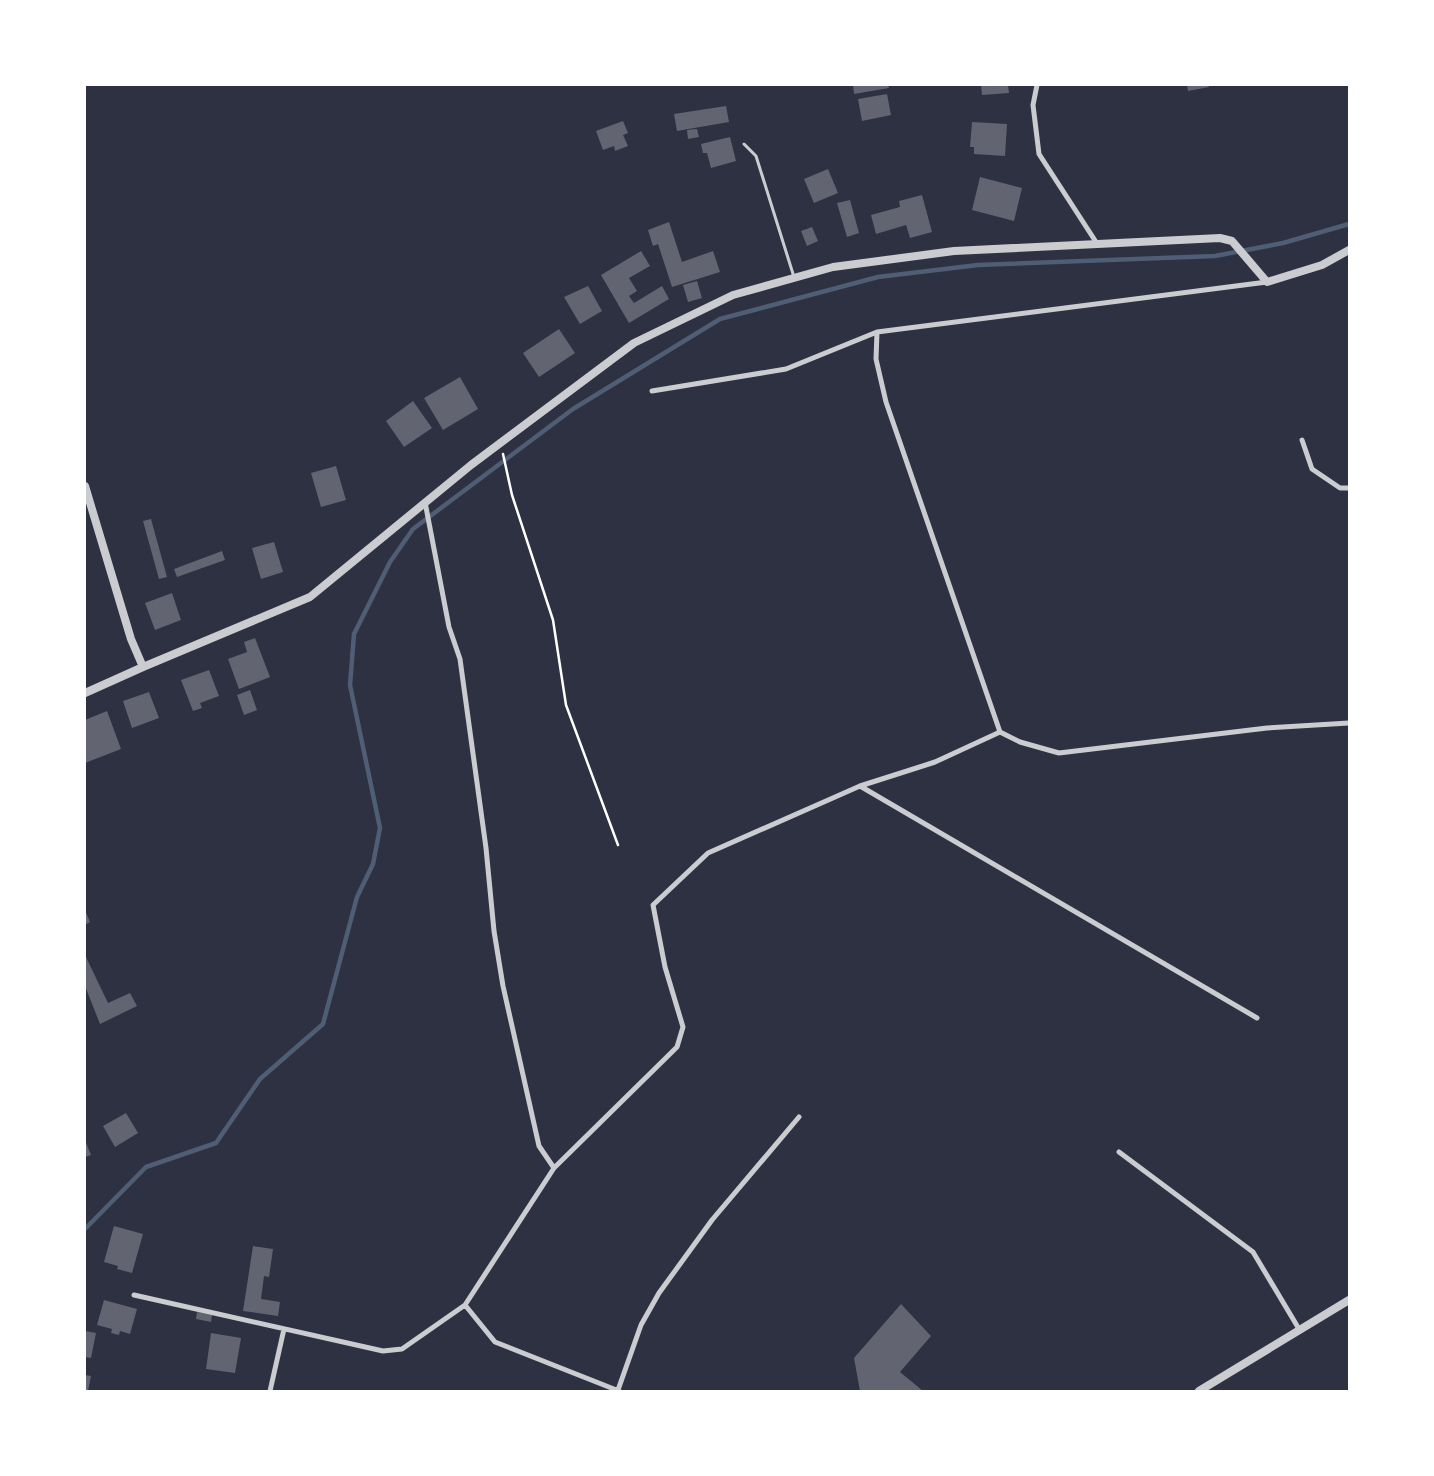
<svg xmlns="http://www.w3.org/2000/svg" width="1434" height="1476" font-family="'PT Sans',sans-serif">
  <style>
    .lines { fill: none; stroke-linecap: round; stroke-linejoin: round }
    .stream { stroke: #4f5d75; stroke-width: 4.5 }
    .building { fill: #626471 }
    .path { stroke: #fff; stroke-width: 2.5 }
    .service { stroke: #caccd0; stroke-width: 3 }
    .minor { stroke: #caccd0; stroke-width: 5 }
    .tertiary { stroke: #caccd0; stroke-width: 8 }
  </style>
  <rect width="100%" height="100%" fill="#2d3142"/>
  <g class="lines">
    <!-- stream -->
    <path class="stream" d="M85 1229 146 1167 216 1143 260 1079 323 1024 357 897 373 864 380 828 350 685 354 634 390 562 413 529 573 409 720 319 878 277 978 265 1215 256 1283 243 1349 224"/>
  </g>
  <!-- building -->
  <path class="building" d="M853 85H888L889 88 854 94Z
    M981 85H1008L1009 93 982 95Z
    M1187 85H1208L1209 87 1188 91Z
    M887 94 891 115 862 121 858 99Z
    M726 106 729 122 677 131 674 114Z
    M623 121 628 133 623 135 628 146 615 151 614 146 603 150 596 131Z
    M972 122 1007 124 1005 156 974 154V147H970Z
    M697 129 699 137 688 139 687 130Z
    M730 137 736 161 711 168 707 153H703L701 144Z
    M828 169 838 193 814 203 804 179Z
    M980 177 1022 188 1014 221 972 210Z
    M922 195 932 232 910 238 906 225 876 234 871 215 900 207 899 201Z
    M850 200 859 233 847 237 837 203Z
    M669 222 682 262 713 251 720 272 672 287 658 244 653 246 648 230Z
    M812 227 818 241 807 246 801 231Z
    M641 251 650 266 629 278 637 291 629 296 634 303 662 286 669 299 629 323 601 275Z
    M697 281 702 298 688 302 683 285Z
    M588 286 602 311 580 324 564 297Z
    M559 329 575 353 539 377 523 353Z
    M460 377 478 409 443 430 424 398Z
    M413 401 432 428 404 447 386 421Z
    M336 466 346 500 321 507 311 473Z
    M151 519 167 577 159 579 143 521Z
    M274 542 283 572 261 579 252 548Z
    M222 551 225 560 177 577 174 569Z
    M172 593 181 620 155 630 145 603Z
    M255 638 270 677 239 689 228 659 247 652 244 642Z
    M209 670 219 696 200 703 202 708 193 711 181 680Z
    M250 690 257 710 244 715 237 695Z
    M149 692 159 718 132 728 123 701Z
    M107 711 121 749 85 763V720Z
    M85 910 90 922 85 925Z
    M85 955 108 1003 130 993 137 1006 100 1024 85 986Z
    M126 1113 138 1133 115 1147 103 1126Z
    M85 1140 91 1155 85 1157Z
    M114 1226 143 1234 132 1273 117 1269 118 1266 104 1262Z
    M253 1246 273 1249 269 1277 264 1276 261 1299 280 1302 278 1316 243 1311Z
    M104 1300 137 1309 130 1334 120 1331 119 1335 111 1333 112 1329 97 1325Z
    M901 1304 931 1336 900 1372 923 1391H860L854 1358Z
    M197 1312 212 1315 211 1322 196 1319Z
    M85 1331 96 1333 91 1358 85 1357Z
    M211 1333 241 1338 235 1373 206 1369Z
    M85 1375 91 1376 88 1391H85Z"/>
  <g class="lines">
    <!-- path -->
    <path class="path" d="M503 454 512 495 553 620 566 705 618 845"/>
    <!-- service -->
    <path class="service" d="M744 144 756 156 794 277"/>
    <!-- minor -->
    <path class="minor" d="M1037 85 1033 105 1039 154 1096 242
      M652 391 786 369 877 332
      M1302 440 1312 469 1340 488H1349
      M425 502 449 627 460 659 486 848 494 931 503 986 539 1146 554 1168
      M1000 732 1020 742 1059 753 1267 728 1349 723
      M860 786 1257 1018
      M1119 1152 1253 1252 1299 1329
      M134 1295 383 1351 402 1349 465 1305 554 1168 677 1047 683 1027 665 967 653 905 708 853 860 786 935 762 1000 732 886 402 876 359 877 332 1267 282
      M465 1305 495 1342 619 1391
      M618 1390 641 1325 659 1293 712 1220 799 1117
      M270 1391 284 1329"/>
    <!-- tertiary -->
    <path class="tertiary" d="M85 486 131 639 143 667
      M85 693 143 667 310 597 471 465 634 343 733 295 833 267 954 251 1220 238 1232 241 1267 282 1322 265 1349 250
      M1199 1391 1349 1300"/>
  </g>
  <!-- border -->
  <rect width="1434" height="1476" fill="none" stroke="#ffffff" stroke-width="172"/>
</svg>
